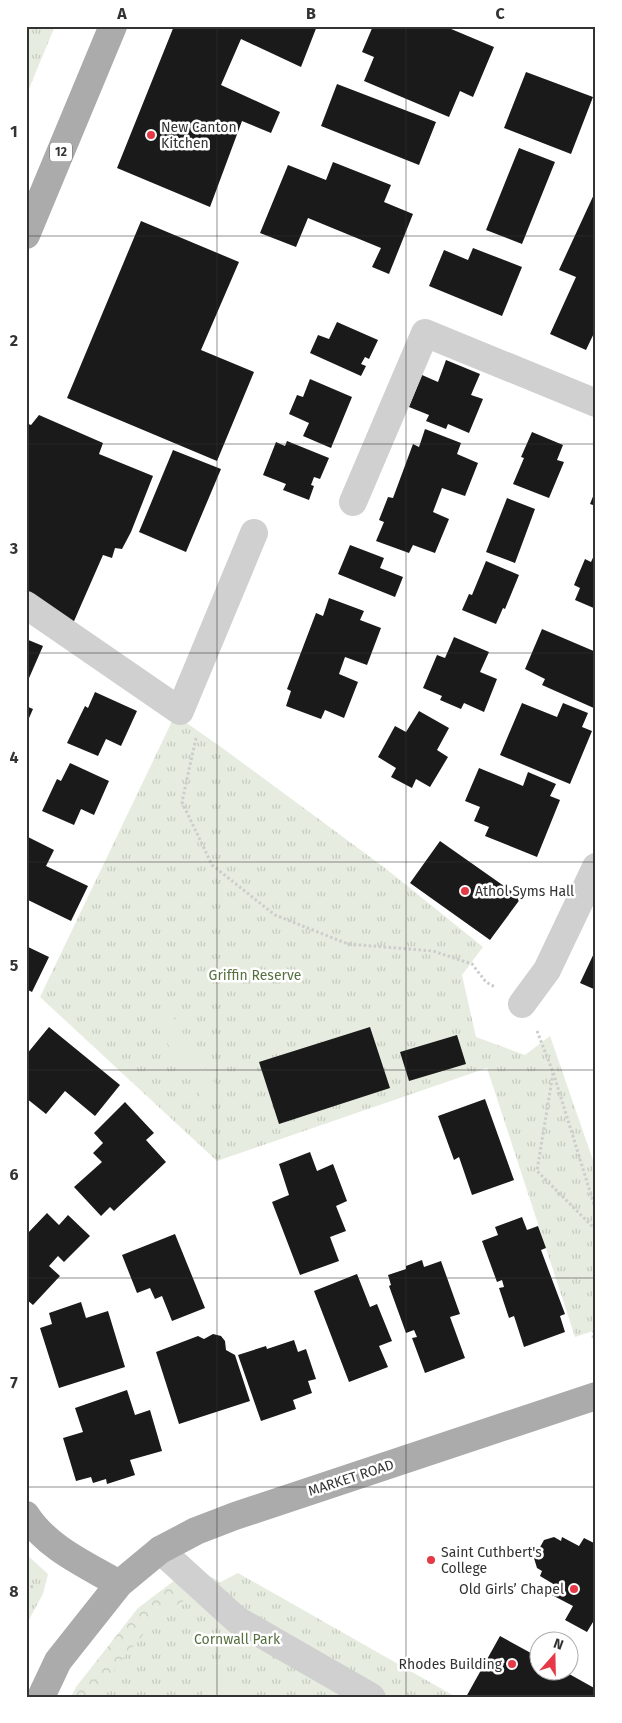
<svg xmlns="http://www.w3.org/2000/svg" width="622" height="1723" font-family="'Fira Sans',sans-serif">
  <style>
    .forest { fill: url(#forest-crowns) }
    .park { fill: url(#park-tufts) }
    .garden { fill: #e6ecdf }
    .building { fill: #1a1a1a }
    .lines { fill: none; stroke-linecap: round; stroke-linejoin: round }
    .path { stroke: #cdcdcd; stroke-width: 3; stroke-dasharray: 2.5 2.5; stroke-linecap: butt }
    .minor { stroke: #d0d0d0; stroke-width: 28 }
    .major { stroke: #ababab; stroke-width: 28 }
    .grid { fill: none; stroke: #333; stroke-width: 1; stroke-opacity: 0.55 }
    .poi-dot { fill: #e63946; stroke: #fff; stroke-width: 2 }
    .labels { text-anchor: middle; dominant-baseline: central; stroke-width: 5; stroke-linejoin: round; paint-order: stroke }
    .shield { fill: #fff; stroke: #707070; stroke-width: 1 }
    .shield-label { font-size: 12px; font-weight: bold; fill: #333 }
    .poi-label { font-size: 14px; fill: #333; stroke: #fff; text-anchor: start }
    .park-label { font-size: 14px; fill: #56703f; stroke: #fff }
    .street-label { font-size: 14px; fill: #333; stroke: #fff }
    .neatline { fill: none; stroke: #333; stroke-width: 2 }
    .grid-label { font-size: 16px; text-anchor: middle; font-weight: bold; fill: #333 }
  </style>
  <defs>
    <pattern id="forest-crowns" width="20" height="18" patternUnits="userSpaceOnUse" patternTransform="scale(1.25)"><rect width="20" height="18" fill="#e6ecdf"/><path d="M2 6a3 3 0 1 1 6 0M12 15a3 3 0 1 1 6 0" fill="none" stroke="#c6cbc0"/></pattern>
    <pattern id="park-tufts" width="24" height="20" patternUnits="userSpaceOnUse" patternTransform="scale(1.25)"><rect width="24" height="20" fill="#e6ecdf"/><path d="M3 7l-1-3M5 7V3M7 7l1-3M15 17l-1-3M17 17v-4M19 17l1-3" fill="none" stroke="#c6cbc0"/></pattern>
  </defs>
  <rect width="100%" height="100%" fill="#fff"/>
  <!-- forest -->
  <path class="forest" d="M212 1577 264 1612 165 1697H71L76 1687 138 1608 175 1580Z"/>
  <!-- park -->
  <path class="park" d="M26 26H55L26 96Z
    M175 715 221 747 385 868 483 947 462 975 476 1037 525 1055 550 1036 596 1169V1330L575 1337 487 1068 217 1161 40 997Z
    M26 1554 48 1574 43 1594 26 1625Z
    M238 1573 456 1697H99L103 1687 123 1658 163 1612Z"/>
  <!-- garden -->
  <path class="garden" d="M167 1007 220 1092 204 1102 151 1017Z
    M218 1671 258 1697H201Z"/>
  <!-- building -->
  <path class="building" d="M174 26H317L301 67 241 39 221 85 280 112 271 133 242 121 210 207 117 168Z
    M373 26H444L494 47 473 97 460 91 449 117 364 81 374 57 362 52Z
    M526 72 593 97 571 154 504 128Z
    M337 84 436 122 419 165 321 126Z
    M519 148 555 162 522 244 486 230Z
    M333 162 391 185 384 202 413 214 389 274 372 267 381 248 308 218 296 247 260 233 288 165 326 180Z
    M596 190V329L586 350 550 334 576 277 559 270Z
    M141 221 239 262 201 350 254 372 217 461 67 398Z
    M473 248 522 267 502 316 429 286 444 250 468 260Z
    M337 322 378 340 369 359 365 357 361 364 366 366 361 376 310 353 318 335 329 339Z
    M446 360 480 374 471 395 483 399 469 433 448 424 446 429 426 421 429 415 409 407 422 375 438 382Z
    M310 379 352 397 331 448 303 436 309 423 289 414 297 395 303 397Z
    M39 415 103 443 99 454 153 476 131 532 122 549 115 548 112 558 103 555 71 628 26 597V423L31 425Z
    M425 429 461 443 457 454 478 463 465 496 442 488 433 512 449 519 435 553 413 545 409 553 376 541 384 522 379 520 388 497 393 498 413 444 419 447Z
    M532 432 563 445 557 460 564 462 549 498 513 484 524 458 521 457Z
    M287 441 329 458 320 479 314 477 311 485 314 486 309 500 283 490 286 484 263 475 276 442 285 446Z
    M173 450 221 469 186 552 139 532Z
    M596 489V506L590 504Z
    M507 498 535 509 515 563 486 552Z
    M350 545 384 558 380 568 403 577 395 597 338 574Z
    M596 551V609L575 600 580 588 574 585 585 559 591 562Z
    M486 561 519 575 505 609 503 608 496 624 462 610 469 594 472 595Z
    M329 598 364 611 360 620 381 628 367 665 345 657 339 674 358 682 344 718 325 710 321 719 286 706 291 691 287 689 316 613 323 616Z
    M542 629 596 652V709L542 685 545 679 525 669Z
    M454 637 489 652 480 672 497 679 484 712 464 703 461 709 440 700 442 696 423 688 437 655 445 658Z
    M26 639 43 646 26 685Z
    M95 692 137 711 121 746 106 739 98 756 67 743 85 706 88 708Z
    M522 703 557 717 563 703 588 713 582 727 592 731 570 784 500 755Z
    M26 706 33 709 26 725Z
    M419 711 449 728 437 750 448 757 430 787 416 779 412 788 391 777 396 768 378 757 395 726 406 732Z
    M70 763 109 781 94 815 81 809 74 825 42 811 57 779 61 781Z
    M479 768 523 786 528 772 556 784 550 796 560 800 537 857 485 836 489 827 474 821 480 807 465 801Z
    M26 836 54 850 46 866 88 886 71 921 26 899Z
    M440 841 521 898 490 940 410 883Z
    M26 946 49 957 32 992 26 989Z
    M596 949V990L580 983Z
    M49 1027 120 1085 95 1116 65 1091 46 1114 26 1098V1055Z
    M370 1027 390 1088 279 1124 259 1062Z
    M457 1035 466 1064 409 1081 400 1052Z
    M485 1099 514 1180 472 1195 459 1157 454 1160 438 1116Z
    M125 1102 154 1133 146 1140 166 1162 114 1211 110 1207 101 1216 74 1187 102 1162 93 1153 103 1143 94 1133Z
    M310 1152 317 1171 333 1164 347 1201 336 1206 346 1231 330 1237 339 1261 300 1275 272 1202 289 1195 279 1164Z
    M47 1213 59 1225 68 1215 90 1236 64 1262 58 1256 49 1266 60 1276 33 1305 26 1299V1235Z
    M522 1217 527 1230 538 1226 546 1248 541 1250 565 1314 560 1316 565 1332 524 1347 514 1316 509 1318 499 1288 504 1287 502 1280 497 1282 482 1241 498 1235 495 1227Z
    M175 1234 205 1308 172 1321 162 1296 155 1299 150 1288 137 1293 122 1255Z
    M422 1260 424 1267 441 1261 460 1314 450 1317 465 1358 425 1373 412 1338 417 1337 414 1330 406 1333 389 1286 391 1285 388 1275 406 1269V1266Z
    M357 1274 370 1307 377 1304 392 1341 379 1346 388 1367 349 1382 314 1291Z
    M81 1302 86 1318 108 1311 125 1367 59 1388 40 1328 52 1324 49 1313Z
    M213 1334 221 1336 225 1341 226 1350 235 1355 250 1401 179 1424 156 1352 198 1336 204 1339Z
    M294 1340 298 1352 306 1349 316 1379 308 1381 312 1393 293 1400 296 1409 261 1421 238 1355 266 1346 267 1349Z
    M127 1390 135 1415 150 1410 162 1451 130 1460 135 1475 107 1484 106 1479 93 1483 91 1477 76 1481 63 1438 83 1432 75 1408Z
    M554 1537 561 1541 562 1537 579 1546 584 1538 596 1544V1617L587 1632 565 1620 573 1606 550 1594 555 1585 540 1576 542 1571 537 1568 534 1558 544 1540Z
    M500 1636 540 1658V1670H562L596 1689V1697H466Z"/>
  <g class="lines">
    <!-- path -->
    <path class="path" d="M196 738 182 802 212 865 275 915 348 944 433 951 472 964 486 982 495 987
      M537 1031 553 1072 596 1211
      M553 1073 537 1171 596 1230
      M593 1338 596 1315
      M26 1589 33 1586"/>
    <!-- minor -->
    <path class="minor" d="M353 502 425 333 596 403
      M26 605 180 711 254 533
      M522 1004 547 970 596 867
      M160 1550 237 1620 371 1697"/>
    <!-- major -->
    <path class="major" d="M26 235 113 26
      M26 1515C47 1548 87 1565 119 1584
      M41 1697 58 1661 119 1584 160 1550 196 1531 235 1516 596 1396"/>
  </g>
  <!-- grid -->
  <path class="grid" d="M217 26V1697M406 26V1697M26 236H596M26 444H596M26 653H596M26 862H596M26 1070H596M26 1278H596M26 1487H596"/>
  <!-- markers -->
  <g class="poi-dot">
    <circle cx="151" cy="135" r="5"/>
    <circle cx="465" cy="891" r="5"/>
    <circle cx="431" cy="1560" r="5"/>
    <circle cx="574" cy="1589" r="5"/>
    <circle cx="512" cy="1664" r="5"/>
  </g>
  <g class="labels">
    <!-- shield labels -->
    <rect class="shield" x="50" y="142.5" width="22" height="19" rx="4"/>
    <g class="shield-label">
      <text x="61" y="152">12</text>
    </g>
    <!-- poi labels -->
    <g class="poi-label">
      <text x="161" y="127">New Canton<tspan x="161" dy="16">Kitchen</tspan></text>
      <text x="475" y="891">Athol Syms Hall</text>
      <text x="441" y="1552">Saint Cuthbert's<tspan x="441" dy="16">College</tspan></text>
      <text x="564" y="1589" text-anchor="end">Old Girls’ Chapel</text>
      <text x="502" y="1664" text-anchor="end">Rhodes Building</text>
    </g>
    <!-- park labels -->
    <g class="park-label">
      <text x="255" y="975">Griffin Reserve</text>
      <text x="237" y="1639">Cornwall Park</text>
    </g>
    <!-- street labels -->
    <g class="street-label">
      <text transform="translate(351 1478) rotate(-18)">MARKET ROAD</text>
    </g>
  </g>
  <!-- border -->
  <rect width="622" height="1723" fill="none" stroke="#ffffff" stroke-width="55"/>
  <!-- north arrow -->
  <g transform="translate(554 1656) rotate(20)"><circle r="24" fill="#ffffff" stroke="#adadad"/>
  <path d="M0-4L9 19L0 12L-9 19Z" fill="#e63946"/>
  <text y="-8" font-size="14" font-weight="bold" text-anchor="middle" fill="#333333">N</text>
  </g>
  <rect x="28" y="28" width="566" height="1668" class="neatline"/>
  <g class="grid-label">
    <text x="122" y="19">A</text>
    <text x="311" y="19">B</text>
    <text x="500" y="19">C</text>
    <text x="14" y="137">1</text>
    <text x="14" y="346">2</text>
    <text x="14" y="554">3</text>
    <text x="14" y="763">4</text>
    <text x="14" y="971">5</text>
    <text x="14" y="1180">6</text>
    <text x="14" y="1388">7</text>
    <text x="14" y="1597">8</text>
  </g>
</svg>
